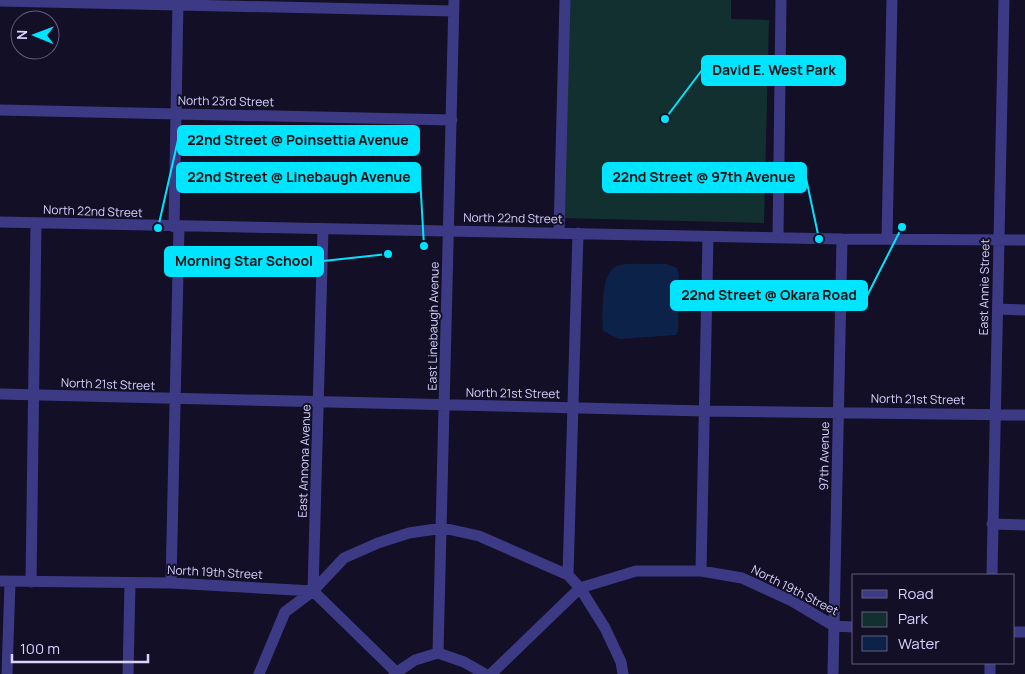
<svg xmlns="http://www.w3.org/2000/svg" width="1025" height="674" font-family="Manrope,sans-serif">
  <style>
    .green { fill: #12302f }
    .water { fill: #0c2248 }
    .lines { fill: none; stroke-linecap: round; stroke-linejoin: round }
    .minor { stroke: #3d3a85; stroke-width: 11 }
    .labels { text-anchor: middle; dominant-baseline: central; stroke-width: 4; stroke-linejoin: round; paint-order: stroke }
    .street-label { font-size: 12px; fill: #d9d4ff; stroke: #130f26 }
    .leader { fill: none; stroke: #00e5ff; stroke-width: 2 }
    .callout-dot { fill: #00e5ff; stroke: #130f26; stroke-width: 2 }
    .callout { fill: #00e5ff; stroke: #00e5ff; stroke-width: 2 }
    .callout-label { font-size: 14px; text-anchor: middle; font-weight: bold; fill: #111 }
  </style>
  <rect width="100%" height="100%" fill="#130f26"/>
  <!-- green -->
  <path class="green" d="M567 0H731V19L769 20 764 223 562 218Z"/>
  <!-- water -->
  <path class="water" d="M645 264H666L677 268 679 275 678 331 676 335 619 339 603 331C602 317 600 272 617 266 626 263 636 264 645 264Z"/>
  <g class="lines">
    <!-- minor -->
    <path class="minor" d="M0 1 454 11
      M0 110 452 120
      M0 222 842 239 1025 240
      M174 227 178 0
      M559 232 565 0
      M778 238 781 0
      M887 238 892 0
      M998 309 1025 310
      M0 394 705 411 1025 415
      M992 524 1025 525
      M701 571 708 237
      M568 575 578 233
      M992 575 1004 0
      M0 581 171 583 313 591 395 671
      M31 582 36 223
      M171 583 179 227
      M313 591 344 558 378 543 409 533 443 528 479 536 568 575 580 588 605 628 621 662 623 674
      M1014 632H1025
      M438 653 454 0
      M438 653 464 662 485 674
      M7 674 10 582
      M128 674 130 584
      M259 674 285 612 313 591 323 229
      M394 674 415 660 438 653
      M491 674 580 588 636 571H701L742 578 792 601 834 626 854 627
      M833 674 842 239
      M990 674V663"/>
  </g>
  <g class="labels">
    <!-- street labels -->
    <g class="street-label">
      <text transform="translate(226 101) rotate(1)">North 23rd Street</text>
      <text transform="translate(93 211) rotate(2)">North 22nd Street</text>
      <text transform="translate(513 218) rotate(1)">North 22nd Street</text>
      <text transform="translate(984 287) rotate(-89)">East Annie Street</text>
      <text transform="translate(433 326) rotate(-89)">East Linebaugh Avenue</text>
      <text transform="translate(108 384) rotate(2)">North 21st Street</text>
      <text transform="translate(513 393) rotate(1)">North 21st Street</text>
      <text transform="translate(918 399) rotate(1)">North 21st Street</text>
      <text transform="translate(824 456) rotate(-89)">97th Avenue</text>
      <text transform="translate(304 461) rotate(-88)">East Annona Avenue</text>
      <text transform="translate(215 572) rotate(3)">North 19th Street</text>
      <text transform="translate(795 590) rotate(27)">North 19th Street</text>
    </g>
  </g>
  <!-- callouts -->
  <path class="leader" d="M665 119L702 70M158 228L178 140M424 246L420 177M819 239L806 178M388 254L323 261M902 227L867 296"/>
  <g class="callout-dot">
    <circle cx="665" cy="119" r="5"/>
    <circle cx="158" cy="228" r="5"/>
    <circle cx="424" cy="246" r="5"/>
    <circle cx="819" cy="239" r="5"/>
    <circle cx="388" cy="254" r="5"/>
    <circle cx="902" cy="227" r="5"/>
  </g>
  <g class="callout">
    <rect x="702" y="56" width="143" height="29" rx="5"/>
    <rect x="178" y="126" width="241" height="29" rx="5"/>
    <rect x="177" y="163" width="243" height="29" rx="5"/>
    <rect x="603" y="163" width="203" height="29" rx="5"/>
    <rect x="165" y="247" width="158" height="29" rx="5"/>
    <rect x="671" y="281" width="196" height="29" rx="5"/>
  </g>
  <g class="callout-label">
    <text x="774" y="75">David E. West Park</text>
    <text x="298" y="145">22nd Street @ Poinsettia Avenue</text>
    <text x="299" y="182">22nd Street @ Linebaugh Avenue</text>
    <text x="704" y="182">22nd Street @ 97th Avenue</text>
    <text x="244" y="266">Morning Star School</text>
    <text x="769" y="300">22nd Street @ Okara Road</text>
  </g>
  <!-- legend -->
  <rect x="852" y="574" width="162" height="90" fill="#130f26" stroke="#625e7d"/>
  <rect x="862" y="590" width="25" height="8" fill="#3d3a85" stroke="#625e7d"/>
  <text x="898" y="599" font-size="15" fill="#d9d4ff">Road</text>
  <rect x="862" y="612" width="25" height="15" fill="#12302f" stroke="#625e7d"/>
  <text x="898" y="624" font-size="15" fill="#d9d4ff">Park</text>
  <rect x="862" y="636" width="25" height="15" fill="#0c2248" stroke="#625e7d"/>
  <text x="898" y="649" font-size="15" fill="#d9d4ff">Water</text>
  <!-- north arrow -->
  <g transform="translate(35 35) rotate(271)"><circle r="24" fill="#130f26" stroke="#625e7d"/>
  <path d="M0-4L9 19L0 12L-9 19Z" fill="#00e5ff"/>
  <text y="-8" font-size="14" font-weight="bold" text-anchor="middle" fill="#d9d4ff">N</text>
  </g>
  <!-- scale -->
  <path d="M12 654v8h136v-8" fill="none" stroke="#d9d4ff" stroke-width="2.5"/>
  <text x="20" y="654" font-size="15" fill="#d9d4ff" stroke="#130f26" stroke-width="4" paint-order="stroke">100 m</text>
</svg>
